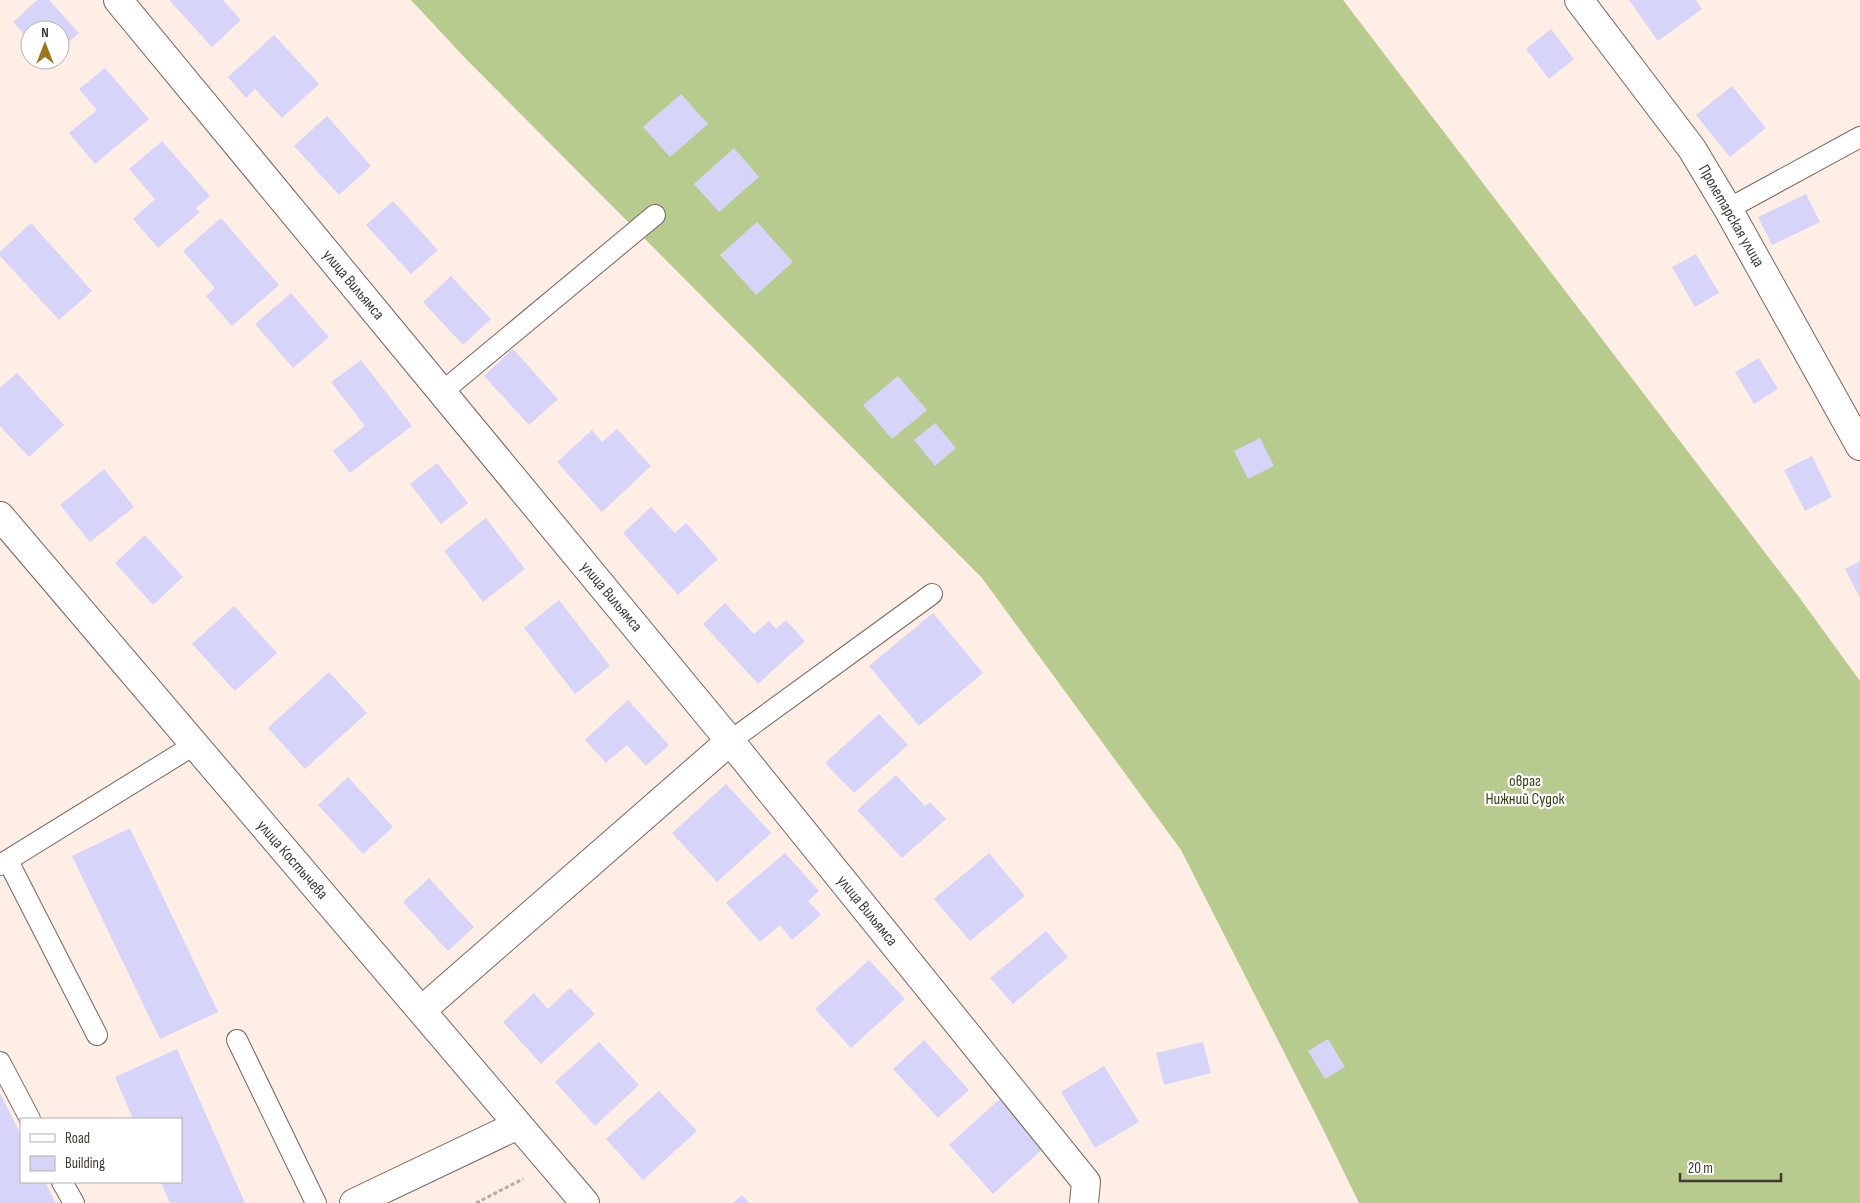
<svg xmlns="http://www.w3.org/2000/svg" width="1860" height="1203" font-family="'Sofia Sans Condensed',sans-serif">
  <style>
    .forest { fill: #b8cb8e }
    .building { fill: #d7d4f9 }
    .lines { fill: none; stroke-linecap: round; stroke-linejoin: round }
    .lane-casing { stroke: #73665e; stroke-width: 22 }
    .street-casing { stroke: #73665e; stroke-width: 30 }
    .path { stroke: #b5a9a2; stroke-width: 3; stroke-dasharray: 4 2.5; stroke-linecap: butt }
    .lane { stroke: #fff; stroke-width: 20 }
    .street { stroke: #fff; stroke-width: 28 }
    .labels { text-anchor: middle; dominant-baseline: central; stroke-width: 4.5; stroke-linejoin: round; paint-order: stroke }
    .street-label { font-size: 16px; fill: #403a37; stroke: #fff }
    .park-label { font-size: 16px; fill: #364215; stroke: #fff }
  </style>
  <rect width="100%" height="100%" fill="#feeee5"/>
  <!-- forest -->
  <path class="forest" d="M411 0H1343L1799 597 1860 681V1203H1359L1319 1121 1181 850 982 578 466 59Z"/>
  <!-- building -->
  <path class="building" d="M37 0H49L79 33 60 50V30H30V41L13 22Z
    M169 0H223L241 20 212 47Z
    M1629 0H1696L1702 9 1658 41Z
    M1551 29 1574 59 1549 79 1526 49Z
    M274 35 319 84 282 118 255 89 246 98 228 77Z
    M105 68 149 119 95 164 69 133 97 110 79 89Z
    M1732 86 1766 128 1730 157 1696 115Z
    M681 94 708 124 670 157 643 127Z
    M327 116 371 166 339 195 294 146Z
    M162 141 210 196 196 208 200 212 158 248 133 219 155 199 129 169Z
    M734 148 759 177 719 212 694 184Z
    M1806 194 1820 222 1772 245 1758 217Z
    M393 201 438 250 411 274 366 225Z
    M221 218 279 285 232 326 206 296 215 288 183 251Z
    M757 222 793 262 756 295 720 255Z
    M31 223 92 291 59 320 0 256V252Z
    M1696 254 1719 293 1695 307 1672 267Z
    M451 276 491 319 463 345 423 302Z
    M291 293 329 337 293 368 255 324Z
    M513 349 558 399 529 425 484 376Z
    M1759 358 1778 389 1754 404 1735 372Z
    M361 360 412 426 350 473 333 451 365 426 331 382Z
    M17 373 64 425 29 457 0 426V388Z
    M898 376 927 410 892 439 863 405Z
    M935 423 956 448 935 466 914 440Z
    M617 429 651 466 602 512 557 462 592 430 602 442Z
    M1260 438 1274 466 1248 479 1234 451Z
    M1812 456 1832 497 1805 511 1784 470Z
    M437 463 468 503 441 524 410 484Z
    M104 469 134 507 90 542 60 505Z
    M651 507 675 533 686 523 718 559 678 595 623 533Z
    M486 518 525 569 483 602 444 551Z
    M145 535 183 577 153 605 115 563Z
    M1860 561V598L1845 569Z
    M559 600 610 666 575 694 524 628Z
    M725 603 754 634 769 621 776 629 786 620 805 641 758 684 703 624Z
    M234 606 277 653 235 691 192 644Z
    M933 613 983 673 919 726 869 666Z
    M329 672 367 713 305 769 268 728Z
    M628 700 669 745 646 766 627 745 606 763 585 740Z
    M879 714 908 745 854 793 825 763Z
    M896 775 925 806 930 802 946 819 902 858 857 810Z
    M348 777 393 827 363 854 318 805Z
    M726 784 771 833 717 882 672 833Z
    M130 828 218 1012 160 1039 72 856Z
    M785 853 819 891 808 901 821 915 792 940 780 925 760 942 726 903Z
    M989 853 1025 896 970 941 934 899Z
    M429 878 474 927 448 951 403 902Z
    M1046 931 1068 957 1013 1004 990 978Z
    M869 960 905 999 851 1048 815 1009Z
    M570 988 595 1014 541 1064 503 1022 534 993 548 1009Z
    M1328 1039 1345 1067 1325 1079 1308 1051Z
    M924 1040 969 1090 938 1118 893 1069Z
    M599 1042 639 1085 595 1126 555 1082Z
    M1203 1042 1211 1073 1164 1085 1156 1053Z
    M177 1049 245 1203H170L161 1182H181V1119H133L115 1077Z
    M1104 1066 1139 1122 1095 1148 1061 1092Z
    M659 1091 697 1131 643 1180 606 1139Z
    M0 1093 21 1135V1182H45L56 1203H0Z
    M1003 1096 1047 1145 993 1194 949 1145Z
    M742 1195 749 1203H733Z"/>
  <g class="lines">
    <!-- lane casing -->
    <g class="lane-casing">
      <path id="lane" d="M1728 209 1860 137
        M442 392 655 215
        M730 741 932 594
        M8 861 97 1035
        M0 865 194 745
        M237 1040 316 1203
        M0 1062 30 1119
        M62 1182 74 1203"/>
    </g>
    <!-- street casing -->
    <g class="street-casing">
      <path id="street" d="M118 0 730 741 1086 1182 1084 1203
        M1579 0 1692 149 1728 209 1860 446
        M0 516 585 1203
        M422 1010 730 741
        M354 1203 518 1125"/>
    </g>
    <!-- path -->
    <path class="path" d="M476 1203 523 1179"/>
    <!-- lane -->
    <use href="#lane" class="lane"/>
    <!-- street -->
    <use href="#street" class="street"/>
  </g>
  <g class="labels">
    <!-- street labels -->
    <g class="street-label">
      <text transform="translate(1731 216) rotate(60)">Пролетарская улица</text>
      <text transform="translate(353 285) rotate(50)">улица Вильямса</text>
      <text transform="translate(611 597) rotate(50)">улица Вильямса</text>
      <text transform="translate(292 860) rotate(49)">улица Костычева</text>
      <text transform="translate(867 911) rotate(51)">улица Вильямса</text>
    </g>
    <!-- park labels -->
    <g class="park-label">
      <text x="1525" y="781">овраг<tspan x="1525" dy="18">Нижний Судок</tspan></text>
    </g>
  </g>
  <!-- legend -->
  <rect x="20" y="1118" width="162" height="65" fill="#ffffff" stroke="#b3b0af"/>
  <rect x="30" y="1134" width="25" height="8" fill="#ffffff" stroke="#b3b0af"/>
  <text x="65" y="1143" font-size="15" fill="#403a37">Road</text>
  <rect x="30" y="1156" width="25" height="15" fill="#d7d4f9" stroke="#b3b0af"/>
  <text x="65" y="1168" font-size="15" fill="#403a37">Building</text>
  <!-- north arrow -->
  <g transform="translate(45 45)"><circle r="24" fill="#ffffff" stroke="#b3b0af"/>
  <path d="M0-4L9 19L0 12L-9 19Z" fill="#9a7822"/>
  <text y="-8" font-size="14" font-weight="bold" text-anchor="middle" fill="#403a37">N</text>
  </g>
  <!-- scale -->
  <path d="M1680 1173v8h101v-8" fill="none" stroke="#403a37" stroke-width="2.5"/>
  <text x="1688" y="1173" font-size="15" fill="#403a37" stroke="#ffffff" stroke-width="4" paint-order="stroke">20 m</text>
</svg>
